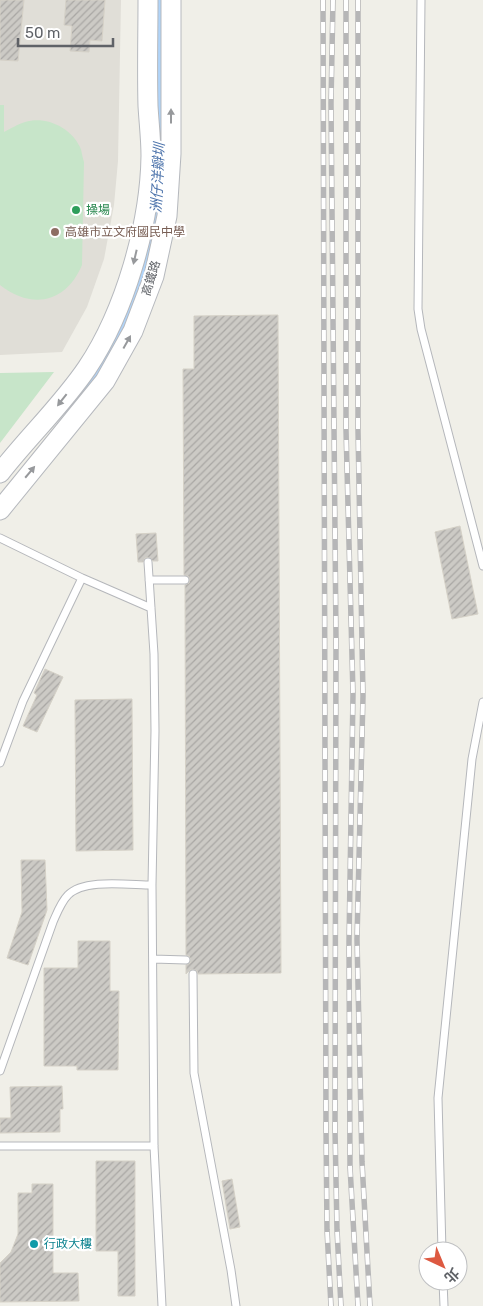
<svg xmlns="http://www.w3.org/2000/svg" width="483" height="1306" font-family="Rubik,'Noto Sans TC',sans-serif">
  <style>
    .education { fill: #e0ded7 }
    .grass { fill: #c7e5c9 }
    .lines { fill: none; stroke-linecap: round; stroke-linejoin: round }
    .stream { stroke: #b0d4f9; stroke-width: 4 }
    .building { fill: url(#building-hatch); stroke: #d5d1c7 }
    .lane-casing { stroke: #b5b7bb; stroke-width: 9 }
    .secondary-casing { stroke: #b6b9be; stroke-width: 21 }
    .lane { stroke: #fff; stroke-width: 7 }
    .secondary { stroke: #fff; stroke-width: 19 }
    .rail-casing { stroke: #b6b6b7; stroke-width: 5.5 }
    .rail { stroke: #fff; stroke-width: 4; stroke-dasharray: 11; stroke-linecap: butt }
    .oneway { fill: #97999c }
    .leisure-dot { fill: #2e9e5b; stroke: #fff; stroke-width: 2 }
    .education-dot { fill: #8d6e63; stroke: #fff; stroke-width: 2 }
    .culture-dot { fill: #0f9aa8; stroke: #fff; stroke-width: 2 }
    .labels { text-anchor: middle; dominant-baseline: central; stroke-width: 4.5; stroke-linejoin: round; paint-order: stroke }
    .leisure-label { font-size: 12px; fill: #27864d; stroke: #fff; text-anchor: start }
    .education-label { font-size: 12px; fill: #785e54; stroke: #fff; text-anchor: start }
    .street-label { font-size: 12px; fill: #5f6267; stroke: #fff }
    .culture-label { font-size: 12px; fill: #0d838f; stroke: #fff; text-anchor: start }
    .water-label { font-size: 14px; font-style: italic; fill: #4c73ab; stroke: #fff }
  </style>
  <defs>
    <pattern id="building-hatch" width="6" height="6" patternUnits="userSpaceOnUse" patternTransform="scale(1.25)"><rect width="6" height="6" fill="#cccac5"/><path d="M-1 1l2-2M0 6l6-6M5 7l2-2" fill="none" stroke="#a9a7a4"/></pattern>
  </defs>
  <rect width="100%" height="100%" fill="#f0efe8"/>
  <!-- education -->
  <path class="education" d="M0 0H121L118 161 114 205 104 259 87 307 62 352 0 355Z"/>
  <!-- grass -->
  <path class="grass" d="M0 105H4V132C10 129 18 124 25 122 46 116 70 127 80 147 82 151 82 157 84 162L82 265C66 303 32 310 0 285Z
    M54 372 0 443V373Z"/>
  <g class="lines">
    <!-- stream -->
    <path class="stream" d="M159 0 160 146
      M79 398C127 334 152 267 158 188"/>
  </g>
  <!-- building -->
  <path class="building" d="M0 0H24L18 61 0 60Z
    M66 0H105L102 41 90 40 89 52 70 51 72 26 64 25Z
    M278 315 281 973 198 974 197 971 193 969 190 970 186 974V965L190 963 191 960 189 956 186 955 185 585 189 583 190 580 188 576 184 575 183 369H194V316Z
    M460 526 478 614 452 619 435 532Z
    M156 533 158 561H153L148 557 145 558 143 562H138L136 534Z
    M45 669 63 677 37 732 23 726 37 695 34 693Z
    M132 699 133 850 76 851 75 700Z
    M21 860H45L47 910 28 965 7 958 22 912Z
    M78 941H110V991H119L118 1070H77V1066H44V968H78Z
    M62 1086 63 1109H60V1132L0 1133V1118H11L10 1087Z
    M96 1161H135V1296H118V1251H96Z
    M232 1179 240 1227 230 1229 222 1181Z
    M32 1184H53V1273H78L79 1301 0 1302V1263L11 1252 18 1234V1193H32Z"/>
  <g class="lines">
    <!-- lane casing -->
    <g class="lane-casing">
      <path id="lane" d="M421 0 418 309 421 329 483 566
        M0 538 82 578 151 608
        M148 562 154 654 155 731 152 885 154 1146 162 1306
        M149 580H185
        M0 763 23 701 82 578
        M153 959 186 960
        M193 974 194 1073 231 1270 236 1306
        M0 1071 53 922C57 913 61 902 68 895 84 878 130 885 152 885
        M0 1146H154
        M442 1251 438 1098 472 759 483 702
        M443 1281 444 1306"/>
    </g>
    <!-- secondary casing -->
    <g class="secondary-casing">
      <path id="secondary" d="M0 473C28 437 62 405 87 368 125 311 150 224 151 156 151 139 149 123 148 106 147 71 148 35 148 0
        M0 510 105 381 133 331 154 276 167 216 171 154V0"/>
    </g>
    <!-- lane -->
    <use href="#lane" class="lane"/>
    <!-- secondary -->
    <use href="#secondary" class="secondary"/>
    <!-- rail casing -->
    <g class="rail-casing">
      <path id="rail" d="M323 0 326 1128 327 1230 331 1306
        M333 0 331 103 336 639 335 1130 337 1230 341 1306
        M346 0V430L353 694 349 942 350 1167 358 1306
        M358 0V430L363 696 357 939 362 1162 370 1306"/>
    </g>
    <!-- rail -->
    <use href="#rail" class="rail"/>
  </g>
  <!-- one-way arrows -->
  <defs><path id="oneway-solid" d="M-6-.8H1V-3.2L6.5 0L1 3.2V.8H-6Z" transform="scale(1.25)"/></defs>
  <g class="oneway">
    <use href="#oneway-solid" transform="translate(171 116) rotate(-90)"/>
    <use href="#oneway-solid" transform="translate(135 257) rotate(103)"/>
    <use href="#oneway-solid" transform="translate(127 342) rotate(-61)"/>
    <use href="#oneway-solid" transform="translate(62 400) rotate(128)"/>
    <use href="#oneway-solid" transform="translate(30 472) rotate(-50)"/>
  </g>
  <!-- markers -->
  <circle class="leisure-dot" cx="76" cy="210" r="5"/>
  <circle class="education-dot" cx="55" cy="232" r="5"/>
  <circle class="culture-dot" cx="34" cy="1244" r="5"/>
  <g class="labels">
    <!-- leisure labels -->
    <g class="leisure-label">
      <text x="86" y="210">操場</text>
    </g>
    <!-- education labels -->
    <g class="education-label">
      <text x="65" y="232">高雄市立文府國民中學</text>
    </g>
    <!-- street labels -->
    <g class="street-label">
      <text transform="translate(151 278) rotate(-73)">高鐵路</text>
    </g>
    <!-- culture labels -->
    <g class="culture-label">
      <text x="44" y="1244">行政大樓</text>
    </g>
    <!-- water labels -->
    <g class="water-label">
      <text transform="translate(158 178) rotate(-87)">洲仔洋瓣圳</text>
    </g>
  </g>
  <!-- north arrow -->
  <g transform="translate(443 1266) rotate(136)"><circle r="24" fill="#ffffff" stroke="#bfc0c2"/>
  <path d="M0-4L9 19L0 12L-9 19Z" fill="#dd5941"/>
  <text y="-8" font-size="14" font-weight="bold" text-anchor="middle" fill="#5f6267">北</text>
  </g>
  <!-- scale -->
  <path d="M18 38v8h95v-8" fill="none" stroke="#5f6267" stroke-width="2.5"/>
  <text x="25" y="38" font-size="15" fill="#5f6267" stroke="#ffffff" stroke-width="4" paint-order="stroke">50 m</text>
</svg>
